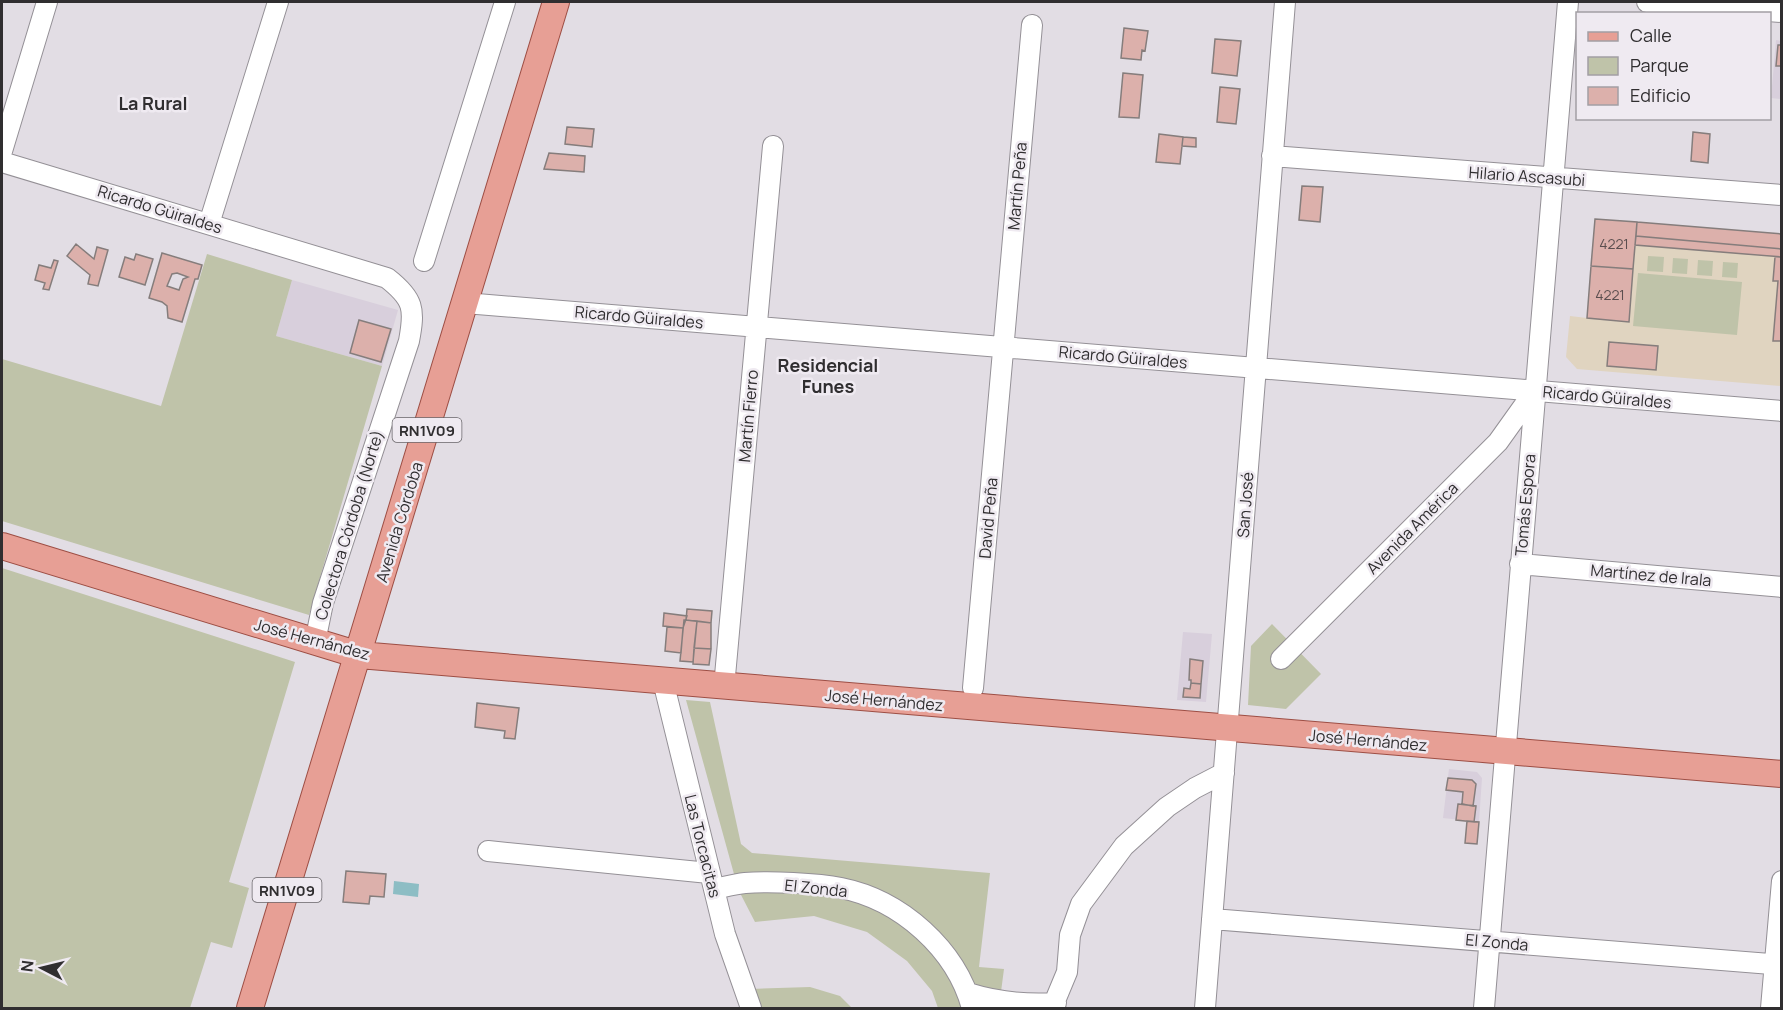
<svg xmlns="http://www.w3.org/2000/svg" width="1783" height="1010" font-family="Manrope,sans-serif">
  <style>
    .built { fill: #d8cfdc }
    .education { fill: #e0d4c0 }
    .green { fill: #bfc3a9 }
    .water { fill: #8dbdc4 }
    .building { fill: #dcb0ab; stroke: #857d7c; stroke-width: 1.5; fill-rule: evenodd }
    .lines { fill: none; stroke-linecap: round; stroke-linejoin: round }
    .minor-casing { stroke: #949096; stroke-width: 22 }
    .major-casing { stroke: #9d4e44; stroke-width: 28 }
    .minor { stroke: #fff; stroke-width: 20 }
    .major { stroke: #e79f95; stroke-width: 26 }
    .labels { text-anchor: middle; dominant-baseline: central; stroke-width: 5; stroke-linejoin: round; paint-order: stroke }
    .number-label { font-size: 14px; fill: #5b4e4f }
    .shield { fill: #efeaf1; stroke: #69666a; stroke-width: 1.5 }
    .shield-label { font-size: 15px; font-weight: bold; fill: #302e30 }
    .street-label { font-size: 16px; fill: #302e30; stroke: #efeaf1 }
    .neighbourhood-label { font-size: 18px; font-weight: bold; fill: #302e30; stroke: #efeaf1 }
  </style>
  <rect width="100%" height="100%" fill="#e2dde4"/>
  <!-- built -->
  <path class="built" d="M1776 40 1781 41V99L1771 98Z
    M292 280 398 310 382 366 276 336Z
    M1183 632 1212 634 1206 702 1177 700Z
    M1449 769 1477 772 1482 778 1479 822 1443 818Z"/>
  <!-- education -->
  <path class="education" d="M1595 219 1781 234V386L1577 369 1566 357 1570 316 1587 318Z"/>
  <!-- green -->
  <path class="green" d="M207 254 292 280 276 336 382 366 309 615 2 521V359L161 406Z
    M1648 256 1664 257 1663 272 1647 271Z
    M1673 258 1688 259 1687 274 1672 273Z
    M1698 260 1713 261 1712 276 1697 275Z
    M1723 262 1738 263 1737 278 1722 277Z
    M1638 273 1742 282 1737 335 1633 326Z
    M2 568 295 662 229 882 249 888 232 948 211 942 190 1008H2Z
    M1272 624 1321 674 1286 709 1248 705 1251 646Z
    M686 700 710 702 741 844 752 853 990 873 979 967 1004 969 999 1007 1006 1008H978L922 919 872 887 840 878 791 873 756 877 734 874Z
    M739 891 836 893 873 907 908 927 943 966 964 1008H938L932 991 907 961 867 932 814 916 755 922Z
    M810 987 840 996 852 1008H757L750 989Z"/>
  <!-- water -->
  <path class="water" d="M394 881 419 884 418 897 393 894Z"/>
  <!-- building -->
  <path class="building" d="M1124 28 1148 31 1145 51 1142 50 1141 60 1121 58Z
    M1215 39 1241 41 1237 76 1212 73Z
    M1778 45H1782V66H1776Z
    M1123 73 1143 75 1139 118 1119 117Z
    M1220 87 1240 89 1236 124 1217 122Z
    M567 127 594 129 592 147 565 144Z
    M1693 132 1710 134 1708 163 1691 161Z
    M1159 134 1183 137 1180 164 1156 162Z
    M1183 137 1196 138V147L1182 146Z
    M549 153 585 156 584 172 544 169Z
    M1302 186 1323 187 1320 222 1299 220Z
    M1595 219 1637 222 1633 269 1591 266Z
    M1637 222 1782 234V249L1636 236Z
    M1636 236 1782 249V257L1635 245Z
    M76 244 94 259 97 247 108 250 98 286 88 284 90 275 67 256Z
    M162 253 202 265 198 279H195L182 322 168 318 167 306 162 302 149 298ZM177 273 188 277 183 279 179 290 167 286 172 274Z
    M136 254 153 259 145 285 119 277 125 257 134 260Z
    M1775 257H1782V341H1773L1778 281H1773Z
    M54 260 58 261 49 290 43 289 45 283 35 280 39 265 51 268Z
    M1591 266 1633 269 1629 322 1587 318Z
    M359 320 391 329 381 362 350 353Z
    M1609 342 1658 346 1656 370 1607 366Z
    M687 609 712 611 711 623 686 620Z
    M664 613 687 616 683 628 663 626Z
    M684 620 697 621 693 662 680 661Z
    M697 621 711 623V649L694 648Z
    M667 627 683 628 681 653 665 651Z
    M694 648 711 649 709 665 693 664Z
    M1190 659 1203 661 1201 684 1191 683V680H1189Z
    M1191 683 1201 684 1200 698 1183 697 1184 688 1190 689Z
    M477 703 519 708 515 739 504 738 505 731 475 727Z
    M1448 778 1472 780 1476 784 1473 806 1462 804 1463 792 1446 790Z
    M1458 804 1476 806 1474 822 1456 820Z
    M1467 821 1479 822 1477 844 1465 843Z
    M346 871 386 874 384 897 370 896 369 904 343 902Z"/>
  <g class="lines">
    <!-- minor casing -->
    <g class="minor-casing">
      <path id="minor" d="M1647 2 1782 12
        M2 151 47 2
        M1272 156 1782 195
        M2 162 387 278C414 299 415 309 409 341L323 603 315 642
        M209 224 278 2
        M424 261 505 2
        M465 303 1782 411
        M1520 564 1782 587
        M1281 659 1498 442 1533 393
        M663 681 725 934 751 1008
        M724 687 773 146
        M973 688 1032 25
        M488 851 709 873
        M714 889C724 887 735 884 745 883 769 881 817 883 841 888 901 900 956 949 972 1008
        M1212 919 1782 965
        M968 993C997 1002 1026 1005 1056 1003
        M1052 1008 1067 972 1070 935 1081 904 1124 846 1167 807 1195 788 1224 773
        M1205 1008 1285 2
        M1484 1008 1568 2
        M1771 1008 1782 881"/>
    </g>
    <!-- major casing -->
    <g class="major-casing">
      <path id="major" d="M2 546 359 655 1782 774
        M250 1008 556 2"/>
    </g>
    <!-- minor -->
    <use href="#minor" class="minor"/>
    <!-- major -->
    <use href="#major" class="major"/>
  </g>
  <g class="labels">
    <!-- number labels -->
    <g class="number-label">
      <text x="1614" y="243">4221</text>
      <text x="1610" y="294">4221</text>
    </g>
    <!-- shield labels -->
    <g class="shield">
      <rect x="392.5" y="418" width="69" height="24" rx="4.5"/>
      <rect x="252.5" y="878" width="69" height="24" rx="4.5"/>
    </g>
    <g class="shield-label">
      <text x="427" y="430">RN1V09</text>
      <text x="287" y="890">RN1V09</text>
    </g>
    <!-- street labels -->
    <g class="street-label">
      <text transform="translate(1527 176) rotate(4)">Hilario Ascasubi</text>
      <text transform="translate(1017 186) rotate(-85)">Martín Peña</text>
      <text transform="translate(160 209) rotate(17)">Ricardo Güiraldes</text>
      <text transform="translate(639 317) rotate(5)">Ricardo Güiraldes</text>
      <text transform="translate(1123 357) rotate(5)">Ricardo Güiraldes</text>
      <text transform="translate(1607 397) rotate(5)">Ricardo Güiraldes</text>
      <text transform="translate(748 416) rotate(-85)">Martín Fierro</text>
      <text transform="translate(1245 505) rotate(-86)">San José</text>
      <text transform="translate(1525 505) rotate(-85)">Tomás Espora</text>
      <text transform="translate(988 518) rotate(-85)">David Peña</text>
      <text transform="translate(399 522) rotate(-73)">Avenida Córdoba</text>
      <text transform="translate(349 525) rotate(-73)">Colectora Córdoba (Norte)</text>
      <text transform="translate(1412 528) rotate(-45)">Avenida América</text>
      <text transform="translate(1651 575) rotate(5)">Martínez de Irala</text>
      <text transform="translate(312 639) rotate(15)">José Hernández</text>
      <text transform="translate(884 700) rotate(5)">José Hernández</text>
      <text transform="translate(1368 740) rotate(5)">José Hernández</text>
      <text transform="translate(703 846) rotate(76)">Las Torcacitas</text>
      <text transform="translate(816 888) rotate(6)">El Zonda</text>
      <text transform="translate(1497 942) rotate(5)">El Zonda</text>
    </g>
    <!-- neighbourhood labels -->
    <g class="neighbourhood-label">
      <text x="153" y="103">La Rural</text>
      <text x="828" y="365">Residencial<tspan x="828" dy="21">Funes</tspan></text>
    </g>
  </g>
  <!-- border -->
  <rect width="1783" height="1010" fill="none" stroke="#302e30" stroke-width="6"/>
  <!-- legend -->
  <rect x="1576" y="12" width="195" height="108" fill="#efeaf1" stroke="#a39fa4" stroke-width="1.5"/>
  <rect x="1588" y="32" width="30" height="9" fill="#e79f95" stroke="#a39fa4" stroke-width="1.5"/>
  <text x="1630" y="42" font-size="18" fill="#302e30">Calle</text>
  <rect x="1588" y="57" width="30" height="18" fill="#bfc3a9" stroke="#a39fa4" stroke-width="1.5"/>
  <text x="1630" y="72" font-size="18" fill="#302e30">Parque</text>
  <rect x="1588" y="87" width="30" height="18" fill="#dcb0ab" stroke="#a39fa4" stroke-width="1.5"/>
  <text x="1630" y="102" font-size="18" fill="#302e30">Edificio</text>
  <!-- north arrow -->
  <g transform="translate(42 968) rotate(277)" stroke="#efeaf1" stroke-width="4.5" paint-order="stroke">
  <path d="M0-4.5L10 22L0 15L-10 22Z" fill="#302e30"/>
  <text y="-9" font-size="16" font-weight="bold" text-anchor="middle" fill="#302e30">N</text>
  </g>
</svg>
